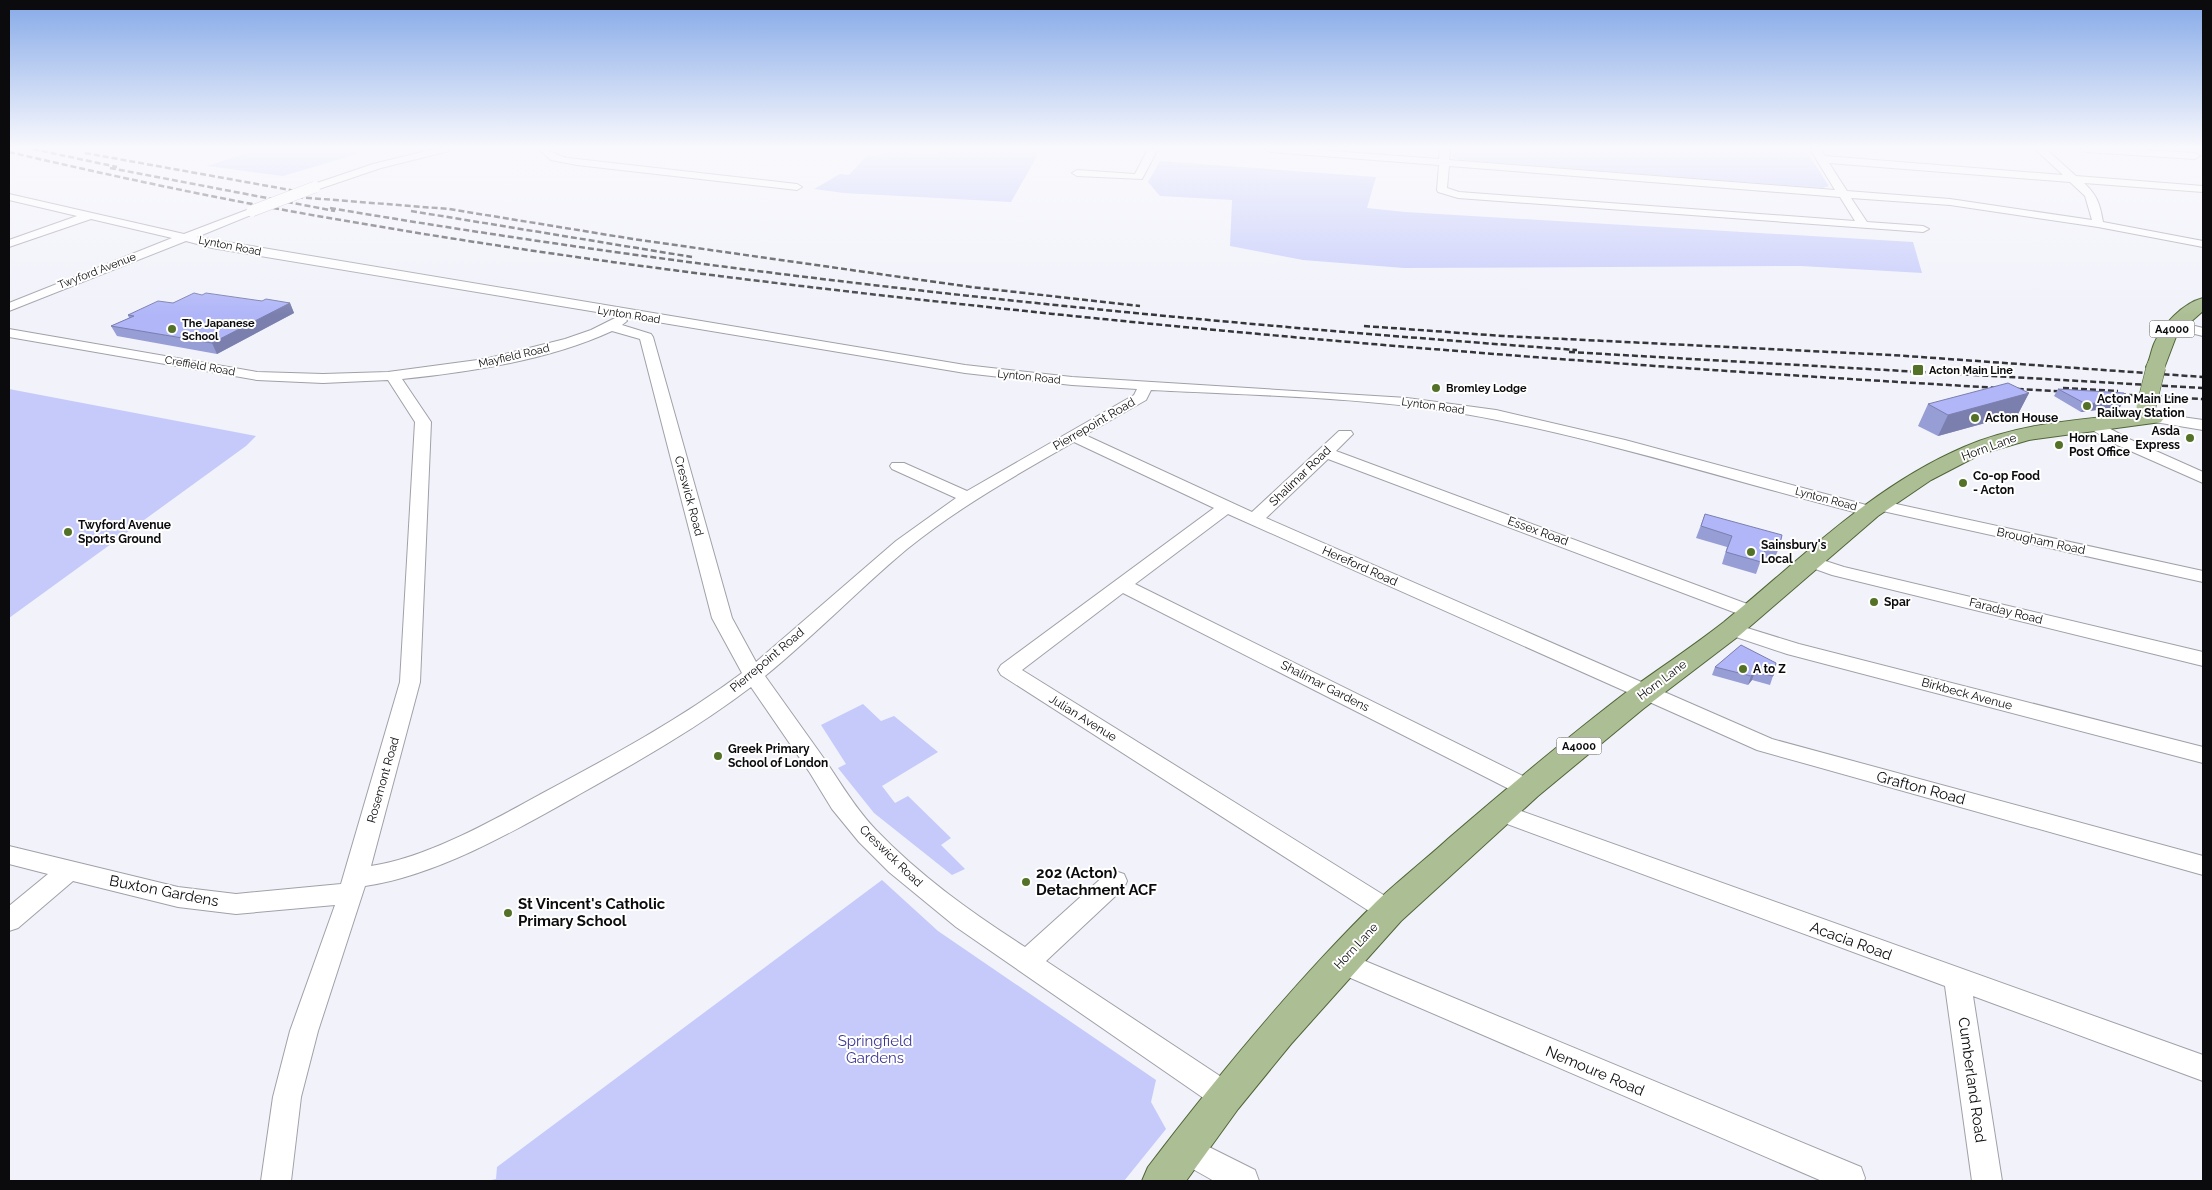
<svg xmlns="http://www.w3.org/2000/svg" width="2212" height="1190" font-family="Raleway,sans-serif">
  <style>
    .green { fill: #c5cafa }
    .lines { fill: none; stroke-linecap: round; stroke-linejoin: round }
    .minor-casing { stroke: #a0a1a8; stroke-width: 2 }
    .major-casing { stroke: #506537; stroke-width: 2 }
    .minor { fill: #fff; fill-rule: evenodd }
    .major { fill: #acbf94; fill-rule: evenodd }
    .rail { stroke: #353539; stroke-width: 2.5; stroke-dasharray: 6 3; stroke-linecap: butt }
    .minor-bridge-casing { stroke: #a0a1a8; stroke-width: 12; stroke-linecap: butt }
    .major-bridge-casing { stroke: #506537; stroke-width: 20; stroke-linecap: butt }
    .minor-bridge { stroke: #fff; stroke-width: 11 }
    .major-bridge { stroke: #acbf94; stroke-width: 19 }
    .wall { fill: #979dd5 }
    .shaded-wall { fill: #7b7fae }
    .building { fill: #b0b6f8; stroke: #7b7fae }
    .poi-dot { fill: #537228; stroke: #fff; stroke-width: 2 }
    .labels { text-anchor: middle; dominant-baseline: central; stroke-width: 4; stroke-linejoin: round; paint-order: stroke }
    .far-street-label { font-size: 11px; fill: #0b0b0e; stroke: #fff }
    .far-poi-label { font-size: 11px; font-weight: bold; fill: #0b0b0e; stroke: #fff; text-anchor: start }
    .shield { fill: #fff; stroke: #545456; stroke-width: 1 }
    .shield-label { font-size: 11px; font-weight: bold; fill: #0b0b0e }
    .poi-label { font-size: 12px; font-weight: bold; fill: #0b0b0e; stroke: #fff; text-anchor: start }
    .street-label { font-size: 12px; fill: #0b0b0e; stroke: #fff }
    .near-street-label { font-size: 15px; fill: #0b0b0e; stroke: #fff }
    .near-poi-label { font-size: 15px; font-weight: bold; fill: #0b0b0e; stroke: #fff; text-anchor: start }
    .near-park-label { font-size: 15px; fill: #3c3794; stroke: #fff }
  </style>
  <rect width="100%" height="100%" fill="#f1f2fa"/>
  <!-- green -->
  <path class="green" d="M275 149H375L283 176 207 166 252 151Z
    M895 149 913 150 911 153 937 154 942 149 1040 151 1011 202 844 193 814 189 840 174 849 175 867 155 876 156Z
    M1453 149H1805L1829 186 1823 188 1460 160 1452 157Z
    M1160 161 1376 177 1367 208 1405 212 1913 242 1922 273 1801 266 1404 268 1303 260 1230 246 1232 200 1160 196 1148 182Z
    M9 389 256 436 246 446 9 618Z
    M863 704 881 721 894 716 938 752 882 786 895 803 908 796 951 838 941 845 965 869 952 875 874 813 838 768 846 764 821 725Z
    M882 880 938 931 1156 1080 1151 1102 1166 1129 1124 1181H487L496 1179 497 1167Z"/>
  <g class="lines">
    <!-- minor casing -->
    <g class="minor-casing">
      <path id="minor" d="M434 149H450L449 151 381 168 319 189 315 190 310 187 311 185 373 164Z
        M539 149C550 148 556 156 568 158L797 184 802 187 797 190 577 165 551 160Z
        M1148 149H1158L1142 179 1077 176 1072 173 1077 170 1135 174Z
        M1265 149H1305L1439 159 1440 149H1450L1449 160 1835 190 1810 149H1820L1825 156 2063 175 2035 149H2046L2076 176 2203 186V192L2084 183C2097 195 2100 204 2103 222L2203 241V247L2098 227 1950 205 1851 198 1867 222 1923 226 1929 229 1923 232 1458 198 1438 192 1437 190 1439 165 1270 152ZM1829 163 2070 182 2085 196 2092 220 1950 199 1847 191ZM1449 166 1840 197 1855 221 1459 192 1447 188Z
        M2081 149H2129L2195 153 2200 156 2195 159 2086 152Z
        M9 194 184 234 252 208 256 209 258 211 256 213 197 237 965 365 1072 377 1407 398 1496 410 1625 440 1870 506 1872 501 1878 500 2203 571V582L1878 510 1876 515 1870 516C1745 485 1623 445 1497 420 1384 397 1266 396 1151 390L1146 400 1085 435 1252 512 1339 431H1351L1353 434 1336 451 1758 608 1761 612 1758 616 1751 618 1744 616 1328 459 1266 518 1772 739 2203 856V875L1757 750 1228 514 1135 584 1535 782 1538 788 1535 794 1527 796 1519 794 1123 593 1022 670 1398 904 1401 911 1398 918 1389 921 1380 918 1001 675 998 670 1001 665 1214 508 1074 442C1016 475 959 507 907 549 858 590 814 636 765 676 785 704 805 732 825 760 841 784 856 809 876 830 920 876 972 913 1025 947L1106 874 1115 871 1124 874 1127 881 1124 888 1046 961 1235 1086 1239 1096 1235 1106 1225 1109 1215 1106 956 927 889 872 859 842 832 809 810 773 751 687C697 728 639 761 580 794 518 829 437 876 365 886L318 1031 301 1097 291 1181H261L273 1097 290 1031 335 905 236 914 178 907 73 881 18 928 9 931V906L48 874 9 864V846L178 887 236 894 341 884 400 682 415 422 388 380 323 383 257 380 9 337V329L257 372 323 374 388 372 485 359 565 339 591 330 615 318H625L627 321 622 325 651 334 653 337 732 618 756 662 896 541 956 498 892 469 890 466 892 463H904L967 491 1134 395 1137 389 1072 385 965 373 212 248 186 241 9 311V303L172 238 91 219 9 247V240L77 216 9 200ZM612 331 640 339 712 618 742 673C679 720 610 757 541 794 492 821 426 858 371 866L420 682 431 422 402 379C470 372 549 360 612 331Z
        M2175 321 2203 328V336L2170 328 2168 325Z
        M2154 413 2203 420V430L2149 421 2146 418 2149 415Z
        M2094 420 2129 439 2203 472V483L2117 445 2089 428 2086 425 2089 422Z
        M1810 556 1844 567 2203 652V666L1832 575 1804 565 1801 561 1804 557Z
        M1731 623 1799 644 2203 747V763L1787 654 1724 633 1721 629 1724 625Z
        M1499 803 2203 1055V1081L1973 996 2002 1181H1972L1945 986 1491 818 1487 812 1491 806Z
        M1341 951 1861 1167 1865 1178 1864 1181H1822L1332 970 1328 962 1332 954Z
        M1185 1135 1255 1170 1259 1181H1214L1175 1159 1170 1149 1175 1139Z"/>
    </g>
    <!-- major casing -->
    <g class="major-casing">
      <path id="major" d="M2203 298V311L2177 334 2163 371 2156 373 2149 371 2146 367C2150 360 2151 351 2154 344 2162 325 2183 303 2203 298Z
        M2154 412 2161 414 2164 418 2161 422 2029 440 1981 454 1931 480 1878 516 1740 635 1643 709 1538 796 1401 921 1291 1044 1238 1109 1186 1181H1142L1148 1167C1219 1074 1293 984 1376 902 1399 880 1425 860 1449 838 1506 789 1564 740 1624 694 1657 670 1692 647 1724 622 1801 559 1871 487 1964 447 2023 421 2091 419 2154 412Z"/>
    </g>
    <!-- minor -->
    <use href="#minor" class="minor"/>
    <!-- major -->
    <use href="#major" class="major"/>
    <!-- rail -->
    <path class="rail" d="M33 149 117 167
      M9 152C121 178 233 202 347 221 559 258 774 284 988 307 1348 346 1709 372 2071 392
      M85 153 307 193
      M110 168 335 211
      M297 197 449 209 633 239 971 287 1140 306
      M330 208C743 278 1160 320 1577 350
      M411 211 692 257
      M1364 326 1503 336 1892 355 2203 377
      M1569 352 2203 388
      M2063 388 2118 391
      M2111 394 2203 399"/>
    <!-- minor-bridge casing -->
    <g class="minor-bridge-casing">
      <path id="minor-bridge" d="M252 211 315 187"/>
    </g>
    <!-- major-bridge casing -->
    <g class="major-bridge-casing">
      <path id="major-bridge" d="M2146 407 2156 367"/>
    </g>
    <!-- minor-bridge -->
    <use href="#minor-bridge" class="minor-bridge"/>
    <!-- major-bridge -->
    <use href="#major-bridge" class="major-bridge"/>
  </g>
  <!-- wall -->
  <path class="wall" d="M202 295 262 301 290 303 294 313 217 354 117 336 111 326 129 318 128 315Z
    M2058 389 2124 400 2120 407 2081 412 2054 396Z
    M2029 393 2018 414 1938 436 1918 426 1928 404Z
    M1705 514 1779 548 1774 560 1762 557 1756 574 1722 564 1727 547 1696 538Z
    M1741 645 1773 676 1770 685 1752 680 1748 685 1712 675 1715 667Z"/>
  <!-- shaded-wall -->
  <path class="shaded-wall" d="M290 303 294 313 217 354 212 343Z
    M2029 393 2018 414 1938 436 1948 415Z
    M2124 400 2120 407 2081 412 2086 404Z
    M1755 672 1752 680 1748 685 1751 676Z"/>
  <!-- building -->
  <path class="building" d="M194 293 202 295 206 293 262 301 266 299 290 303 212 343 111 326 134 316 128 315 158 301 173 303Z
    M2008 383 2029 393 1948 415 1928 404Z
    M2058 389 2124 393V400L2086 404Z
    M1705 514 1782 535 1779 548 1767 545 1761 562 1726 552 1732 536 1701 526Z
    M1741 645 1776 663 1773 676 1755 672 1751 676 1715 667Z"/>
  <!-- sky -->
  <linearGradient id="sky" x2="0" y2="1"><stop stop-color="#85a9e8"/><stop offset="0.47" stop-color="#f9f9fd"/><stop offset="1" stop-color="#f9f9fd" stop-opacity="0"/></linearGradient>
  <rect width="2212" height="315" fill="url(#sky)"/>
  <!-- markers -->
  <g class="poi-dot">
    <circle cx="172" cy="329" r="5"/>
    <rect x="1912" y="364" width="12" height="12" rx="2.5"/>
    <circle cx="1436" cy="388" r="5"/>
    <circle cx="2087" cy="406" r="5"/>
    <circle cx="1975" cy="418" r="5"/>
    <circle cx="2190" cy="438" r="5"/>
    <circle cx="2059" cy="445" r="5"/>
    <circle cx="1963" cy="483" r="5"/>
    <circle cx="68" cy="532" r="5"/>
    <circle cx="1751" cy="552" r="5"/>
    <circle cx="1874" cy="602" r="5"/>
    <circle cx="1743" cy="669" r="5"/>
    <circle cx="718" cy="756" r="5"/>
    <circle cx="1026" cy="882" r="5"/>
    <circle cx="508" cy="913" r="5"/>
  </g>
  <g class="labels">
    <!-- far-street labels -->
    <g class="far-street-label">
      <text transform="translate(230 246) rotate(11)">Lynton Road</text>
      <text transform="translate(97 271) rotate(-21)">Twyford Avenue</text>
      <text transform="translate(629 315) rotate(9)">Lynton Road</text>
      <text transform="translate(514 356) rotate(-13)">Mayfield Road</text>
      <text transform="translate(200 366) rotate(10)">Creffield Road</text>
      <text transform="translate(1029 377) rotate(6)">Lynton Road</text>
      <text transform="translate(1433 406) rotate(8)">Lynton Road</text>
      <text transform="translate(1826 499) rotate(15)">Lynton Road</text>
    </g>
    <!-- far-poi labels -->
    <g class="far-poi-label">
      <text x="182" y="323">The Japanese<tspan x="182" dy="13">School</tspan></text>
      <text x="1929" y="370">Acton Main Line</text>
      <text x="1446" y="388">Bromley Lodge</text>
    </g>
    <!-- shield labels -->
    <g class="shield">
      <rect x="2149.5" y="320.5" width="45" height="17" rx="4"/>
      <rect x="1556.5" y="737.5" width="45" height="17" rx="4"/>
    </g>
    <g class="shield-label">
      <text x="2172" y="329">A4000</text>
      <text x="1579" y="746">A4000</text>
    </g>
    <!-- poi labels -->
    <g class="poi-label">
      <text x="2097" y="399">Acton Main Line<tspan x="2097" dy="14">Railway Station</tspan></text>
      <text x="1985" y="418">Acton House</text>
      <text x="2180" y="431" text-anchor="end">Asda<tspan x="2180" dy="14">Express</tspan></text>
      <text x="2069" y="438">Horn Lane<tspan x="2069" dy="14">Post Office</tspan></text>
      <text x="1973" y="476">Co-op Food<tspan x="1973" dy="14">- Acton</tspan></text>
      <text x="78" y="525">Twyford Avenue<tspan x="78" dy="14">Sports Ground</tspan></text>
      <text x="1761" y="545">Sainsbury's<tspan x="1761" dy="14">Local</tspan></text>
      <text x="1884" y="602">Spar</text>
      <text x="1753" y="669">A to Z</text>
      <text x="728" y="749">Greek Primary<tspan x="728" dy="14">School of London</tspan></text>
    </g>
    <!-- street labels -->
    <g class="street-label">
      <text transform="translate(1094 424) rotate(-30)">Pierrepoint Road</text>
      <text transform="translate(1989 447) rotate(-20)">Horn Lane</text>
      <text transform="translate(1300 476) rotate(-44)">Shalimar Road</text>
      <text transform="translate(689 496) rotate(75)">Creswick Road</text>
      <text transform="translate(1538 531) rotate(20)">Essex Road</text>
      <text transform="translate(2041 541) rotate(12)">Brougham Road</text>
      <text transform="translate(1360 566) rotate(24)">Hereford Road</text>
      <text transform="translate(2006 611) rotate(14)">Faraday Road</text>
      <text transform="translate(767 660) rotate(-40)">Pierrepoint Road</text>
      <text transform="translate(1662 680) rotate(-37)">Horn Lane</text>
      <text transform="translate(1325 686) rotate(27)">Shalimar Gardens</text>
      <text transform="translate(1967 694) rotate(15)">Birkbeck Avenue</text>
      <text transform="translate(1083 718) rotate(32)">Julian Avenue</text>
      <text transform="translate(383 780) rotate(-74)">Rosemont Road</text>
      <text transform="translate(891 856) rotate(44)">Creswick Road</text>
      <text transform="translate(1356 946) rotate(-47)">Horn Lane</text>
    </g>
    <!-- near-street labels -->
    <g class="near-street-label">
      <text transform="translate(1921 788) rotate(15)">Grafton Road</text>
      <text transform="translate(164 891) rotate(11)">Buxton Gardens</text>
      <text transform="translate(1851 941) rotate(20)">Acacia Road</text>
      <text transform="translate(1595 1071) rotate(23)">Nemoure Road</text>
      <text transform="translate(1972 1080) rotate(82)">Cumberland Road</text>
    </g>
    <!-- near-poi labels -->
    <g class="near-poi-label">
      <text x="1036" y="873">202 (Acton)<tspan x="1036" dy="17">Detachment ACF</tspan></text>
      <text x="518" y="904">St Vincent's Catholic<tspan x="518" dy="17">Primary School</tspan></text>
    </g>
    <!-- near-park labels -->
    <g class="near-park-label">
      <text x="875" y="1041">Springfield<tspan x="875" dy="17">Gardens</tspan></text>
    </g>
  </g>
  <!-- border -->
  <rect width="2212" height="1190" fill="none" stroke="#0b0b0e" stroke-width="20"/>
</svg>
